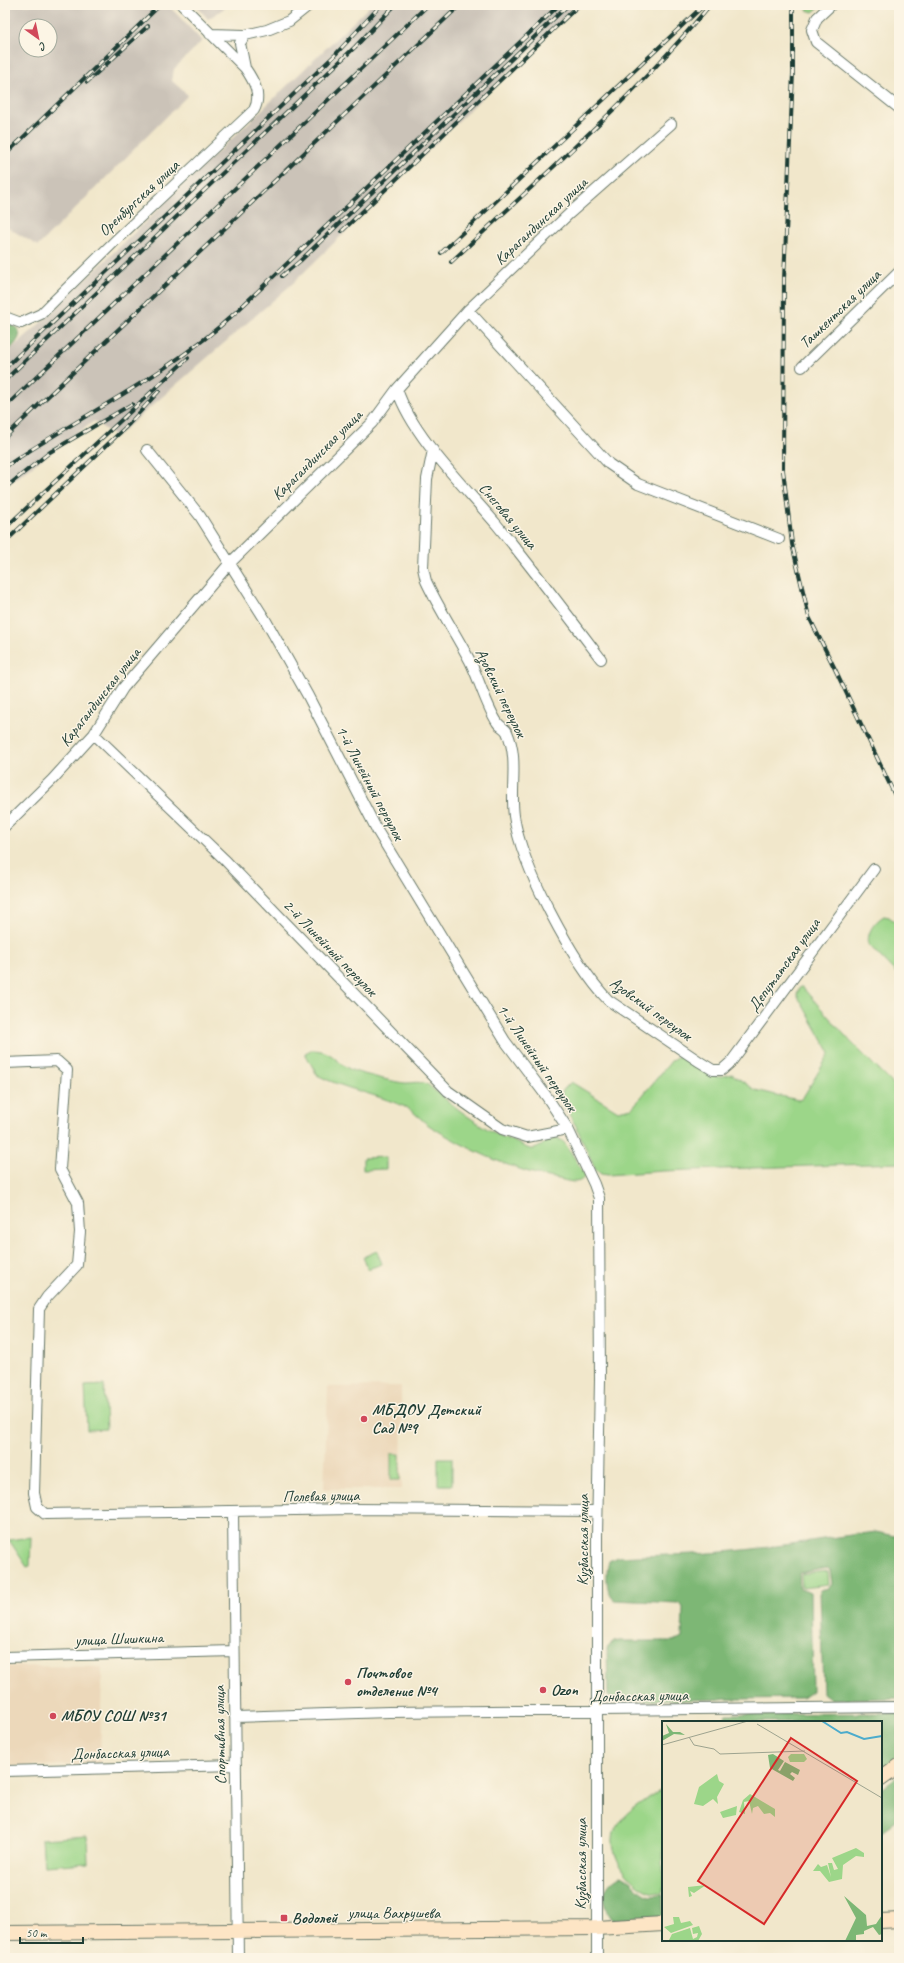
<svg xmlns="http://www.w3.org/2000/svg" width="904" height="1963" font-family="Caveat,sans-serif">
  <style>
    .built { fill: #ecd8ba }
    .industrial { fill: #cbc3b8; fill-rule: evenodd }
    .green { fill: #9cd689; stroke: #5e8a5e }
    .forest { fill: #7db775; stroke: #4e7a54 }
    .lines { fill: none; stroke-linecap: round; stroke-linejoin: round }
    .minor-casing { stroke: #687869; stroke-width: 12 }
    .secondary-casing { stroke: #687869; stroke-width: 16 }
    .minor { stroke: #fff; stroke-width: 10 }
    .secondary { stroke: #fde5c5; stroke-width: 14 }
    .rail-casing { stroke: #1f3d34; stroke-width: 4 }
    .rail { stroke: #fcf5e5; stroke-width: 2.5; stroke-dasharray: 8; stroke-linecap: butt }
    .poi-dot { fill: #d1495b; stroke: #fcf5e5; stroke-width: 1.5 }
    .labels { text-anchor: middle; dominant-baseline: central; stroke-width: 3; stroke-linejoin: round; paint-order: stroke }
    .street-label { font-size: 16px; fill: #1f3d34; stroke: #fcf5e5 }
    .poi-label { font-size: 16px; font-weight: bold; fill: #1f3d34; stroke: #fcf5e5; text-anchor: start }
    .inset-river { fill: none; stroke: #4daccc; stroke-width: 2 }
    .inset-road { fill: none; stroke: #9da38f; stroke-width: 1 }
    .view { fill: #d62828; fill-opacity: 0.15; stroke: #d62828; stroke-width: 2 }
    .inset-edge { fill: none; stroke: #1f3d34; stroke-width: 2 }
  </style>
  <rect width="100%" height="100%" fill="#fcf5e5"/>
  <filter id="ink" filterUnits="userSpaceOnUse"><feTurbulence type="fractalNoise" baseFrequency=".025" numOctaves="2"/><feDisplacementMap in="SourceGraphic" scale="8" xChannelSelector="R" yChannelSelector="G"/><feConvolveMatrix kernelMatrix="1 2 1 2 8 2 1 2 1" color-interpolation-filters="sRGB"/></filter>
  <filter id="wash" filterUnits="userSpaceOnUse"><feTurbulence type="fractalNoise" baseFrequency=".012" numOctaves="4" result="noise"/><feDisplacementMap in="SourceGraphic" scale="16" xChannelSelector="R" yChannelSelector="G"/><feGaussianBlur stdDeviation="0.9" result="paint"/><feColorMatrix in="noise" values="0 0 0 0 0 0 0 0 0 0 0 0 0 0 0 0 0 1.4 0 .05"/><feComposite in="paint" operator="in"/></filter>
  <g filter="url(#wash)">
    <rect width="100%" height="100%" fill="#f1e7cb"/>
    <!-- built -->
    <path class="built" d="M401 1386 402 1489H324L328 1387Z
      M5 1666 102 1667 100 1765 5 1766Z"/>
    <!-- industrial -->
    <path class="industrial" d="M5 5H168L202 41 174 69 172 81 188 95 38 246 7 227 5 228ZM26 26H50V50H26Z
      M196 5H229L208 19Z
      M371 5H577L292 284 116 437 94 421 5 486V354L33 330Z"/>
    <!-- green -->
    <path class="green" d="M808 5H822L813 12 807 10Z
      M884 916 889 917 899 925V976L869 945C866 933 874 922 884 916Z
      M800 987H802L850 1041 899 1090V1163L662 1171 608 1175 601 1174 595 1169 576 1126 560 1099 563 1090 571 1082 618 1111 632 1108 673 1059 681 1055 717 1077 732 1074 755 1090 798 1100 802 1099 830 1053 797 995Z
      M311 1050C335 1050 334 1063 354 1071 363 1074 397 1083 406 1083 415 1083 416 1081 427 1084 454 1106 480 1129 513 1141 519 1144 524 1147 530 1149 541 1151 549 1134 561 1140 566 1142 580 1168 585 1175 581 1186 568 1181 559 1179 513 1171 469 1150 430 1126 421 1120 413 1110 403 1106 376 1094 344 1089 317 1075L305 1053Z
      M386 1157V1169L363 1170V1158Z
      M377 1251 382 1264 368 1269 363 1257Z
      M104 1385 106 1429 87 1430 85 1386Z
      M391 1454H400V1480H391Z
      M438 1458H452V1485H438Z
      M31 1537 30 1566 27 1567 9 1540Z
      M828 1571 829 1585 802 1588 801 1574Z
      M663 1789V1893C637 1898 604 1854 615 1830 623 1811 646 1800 663 1789Z
      M87 1836 88 1863 44 1866 42 1839Z"/>
    <!-- forest -->
    <path class="forest" d="M5 322C29 330 19 341 5 354Z
      M876 1532 899 1537V1698L831 1699 823 1693 820 1590 829 1588 832 1584 830 1570 828 1568 799 1573 800 1589 811 1593 813 1691 803 1698 616 1701 608 1696 607 1648 614 1642 619 1641H674L682 1637 683 1607 678 1603 614 1600C605 1591 606 1573 609 1561L617 1557C656 1555 695 1555 733 1551 781 1547 828 1537 876 1532Z
      M899 1713V1756L881 1769V1722H725L724 1720 727 1714Z
      M895 1778H899V1819L881 1832V1789Z
      M620 1876C632 1878 638 1894 650 1896 654 1896 659 1895 663 1895V1920L611 1919C600 1903 601 1886 620 1876Z"/>
  </g>
  <g filter="url(#ink)">
    <g class="lines">
      <!-- minor casing -->
      <g class="minor-casing">
        <path id="minor" d="M831 5 817 18 812 30 816 42 899 108
          M210 34 245 35
          M245 68 240 43 245 35 267 30 289 21 309 5
          M468 310 609 464 638 484 779 539
          M5 317 21 323 41 314 54 301 117 239 254 110C262 95 254 81 245 68L182 5
          M802 367 899 272
          M397 389C412 436 465 487 497 525 533 569 567 614 601 659
          M147 450 200 516 266 621 308 696 378 832 505 1041 547 1097 568 1129 594 1184 599 1198 600 1380 597 1536V1958
          M433 450 427 479 423 568 426 581C439 609 456 634 470 661 479 679 486 705 497 722 499 726 505 728 507 732 519 759 510 787 514 816 521 866 573 963 608 1000L700 1062 713 1070H722L731 1062 874 869
          M94 734 224 859 448 1091 502 1129 527 1137 568 1129
          M5 826 52 780 94 734 123 688 230 563 372 423 397 389 468 310 570 213 671 124
          M5 1063 57 1061 67 1070 60 1169 78 1203 80 1232 77 1265 47 1297 39 1309 34 1493 37 1507 45 1514 355 1509 597 1511
          M233 1512 238 1958
          M5 1657 234 1651
          M235 1717 389 1712 899 1707
          M5 1771 236 1765"/>
      </g>
      <!-- secondary casing -->
      <g class="secondary-casing">
        <path id="secondary" d="M881 1779 899 1766
          M881 1921 899 1920
          M5 1933 597 1928 663 1924"/>
      </g>
      <!-- minor -->
      <use href="#minor" class="minor"/>
      <!-- secondary -->
      <use href="#secondary" class="secondary"/>
      <!-- rail casing -->
      <g class="rail-casing">
        <path id="rail" d="M793 5V73L784 279 783 470 792 544 809 617 834 667 899 804
          M87 82 148 26
          M5 155 160 5
          M342 231 579 5
          M441 253 704 5
          M451 262C539 179 633 99 710 5
          M282 276 300 261 568 5
          M5 368 334 56 381 5
          M5 380 355 47 395 5
          M5 407 428 5
          M5 437 460 5
          M5 467C82 414 168 376 236 312L559 5
          M5 488 50 452 132 404
          M5 528 188 358
          M5 542 129 424 159 391"/>
      </g>
      <!-- rail -->
      <use href="#rail" class="rail"/>
    </g>
  </g>
  <!-- markers -->
  <g class="poi-dot">
    <circle cx="364" cy="1419" r="4"/>
    <circle cx="348" cy="1682" r="4"/>
    <circle cx="543" cy="1690" r="4"/>
    <circle cx="53" cy="1716" r="4"/>
    <rect x="280" y="1914" width="8" height="8" rx="2"/>
  </g>
  <g class="labels">
    <!-- street labels -->
    <g class="street-label">
      <text transform="translate(139 198) rotate(-43)">Оренбургская улица</text>
      <text transform="translate(541 221) rotate(-43)">Карагандинская улица</text>
      <text transform="translate(840 309) rotate(-44)">Ташкентская улица</text>
      <text transform="translate(317 455) rotate(-45)">Карагандинская улица</text>
      <text transform="translate(508 516) rotate(50)">Снеговая улица</text>
      <text transform="translate(501 693) rotate(64)">Азовский переулок</text>
      <text transform="translate(100 697) rotate(-52)">Карагандинская улица</text>
      <text transform="translate(370 783) rotate(62)">1-й Линейный переулок</text>
      <text transform="translate(330 948) rotate(46)">2-й Линейный переулок</text>
      <text transform="translate(784 965) rotate(-54)">Депутатская улица</text>
      <text transform="translate(651 1009) rotate(36)">Азовский переулок</text>
      <text transform="translate(537 1058) rotate(55)">1-й Линейный переулок</text>
      <text transform="translate(321 1496) rotate(-1)">Полевая улица</text>
      <text transform="translate(583 1540) rotate(-90)">Кузбасская улица</text>
      <text transform="translate(119 1639) rotate(-2)">улица Шишкина</text>
      <text transform="translate(639 1696) rotate(-1)">Донбасская улица</text>
      <text transform="translate(220 1735) rotate(-91)">Спортивная улица</text>
      <text transform="translate(120 1753) rotate(-2)">Донбасская улица</text>
      <text transform="translate(581 1864) rotate(-90)">Кузбасская улица</text>
      <text x="394" y="1913">улица Вахрушева</text>
    </g>
    <!-- poi labels -->
    <g class="poi-label">
      <text x="372" y="1410">МБДОУ Детский<tspan x="372" dy="18">Сад №9</tspan></text>
      <text x="356" y="1673">Почтовое<tspan x="356" dy="18">отделение №4</tspan></text>
      <text x="551" y="1690">Ozon</text>
      <text x="61" y="1716">МБОУ СОШ №31</text>
      <text x="292" y="1918">Водолей</text>
    </g>
  </g>
  <!-- overview -->
  <g transform="translate(662 1721)">
    <rect width="220" height="220" fill="#f1e7cb"/>
    <path d="M129 33H142L145 38 142 41H128L126 36ZM55 53 57 60 62 63 55 76 56 83 51 78 41 85 32 83 37 66ZM88 73 113 88V96L108 92 102 93 96 85 91 87 90 93 87 80 82 81 83 93 77 91 81 79ZM75 85 74 94 61 97 58 91ZM194 127 202 132V136L194 135 181 144 180 158 167 161 158 150H151L156 143 159 146 165 144 169 156 166 142H170L172 149 176 148 170 137ZM44 164 32 172 28 170 30 175 27 176 26 166ZM11 196H17L19 202 28 200 31 204 9 212 2 206 12 203ZM37 205 40 213 36 220 7 219 10 213 28 207 31 218 35 216 36 212 31 213 30 207Z" fill="#9cd689"/>
    <path d="M4 3 11 11H18L23 14 12 13 0 20V15L7 12ZM111 33 122 40 116 49 118 50 123 41 138 49 136 54 130 51 128 53 133 57 131 60 108 47 106 34ZM182 175 204 194 205 205 214 203 220 194V213L217 214 211 206 202 210V213L194 214V220H183L194 197Z" fill="#7db775"/>
    <path class="inset-river" d="M160 0 179 12 185 11 202 18 220 15"/>
    <path class="inset-road" d="M95 3 220 77M27 16 32 24 52 28 58 33 143 30M0 24 86 0"/>
    <path class="view" d="M129 17 195 60 102 203 36 160Z"/>
    <rect width="220" height="220" class="inset-edge"/>
  </g>
  <!-- margin -->
  <rect width="904" height="1963" fill="none" stroke="#fcf5e5" stroke-width="20"/>
  <!-- north arrow -->
  <g transform="translate(38 38) rotate(147)"><circle r="19" fill="#fcf5e5" stroke="#a4ab9e"/>
  <path d="M0-3L7 15L0 10L-7 15Z" fill="#d1495b"/>
  <text y="-6" font-size="11" font-weight="bold" text-anchor="middle" fill="#1f3d34">С</text>
  </g>
  <!-- scale -->
  <path d="M20 1937v6h63v-6" fill="none" stroke="#1f3d34" stroke-width="2"/>
  <text x="26" y="1937" font-size="12" fill="#1f3d34" stroke="#fcf5e5" stroke-width="3" paint-order="stroke">50 m</text>
</svg>
